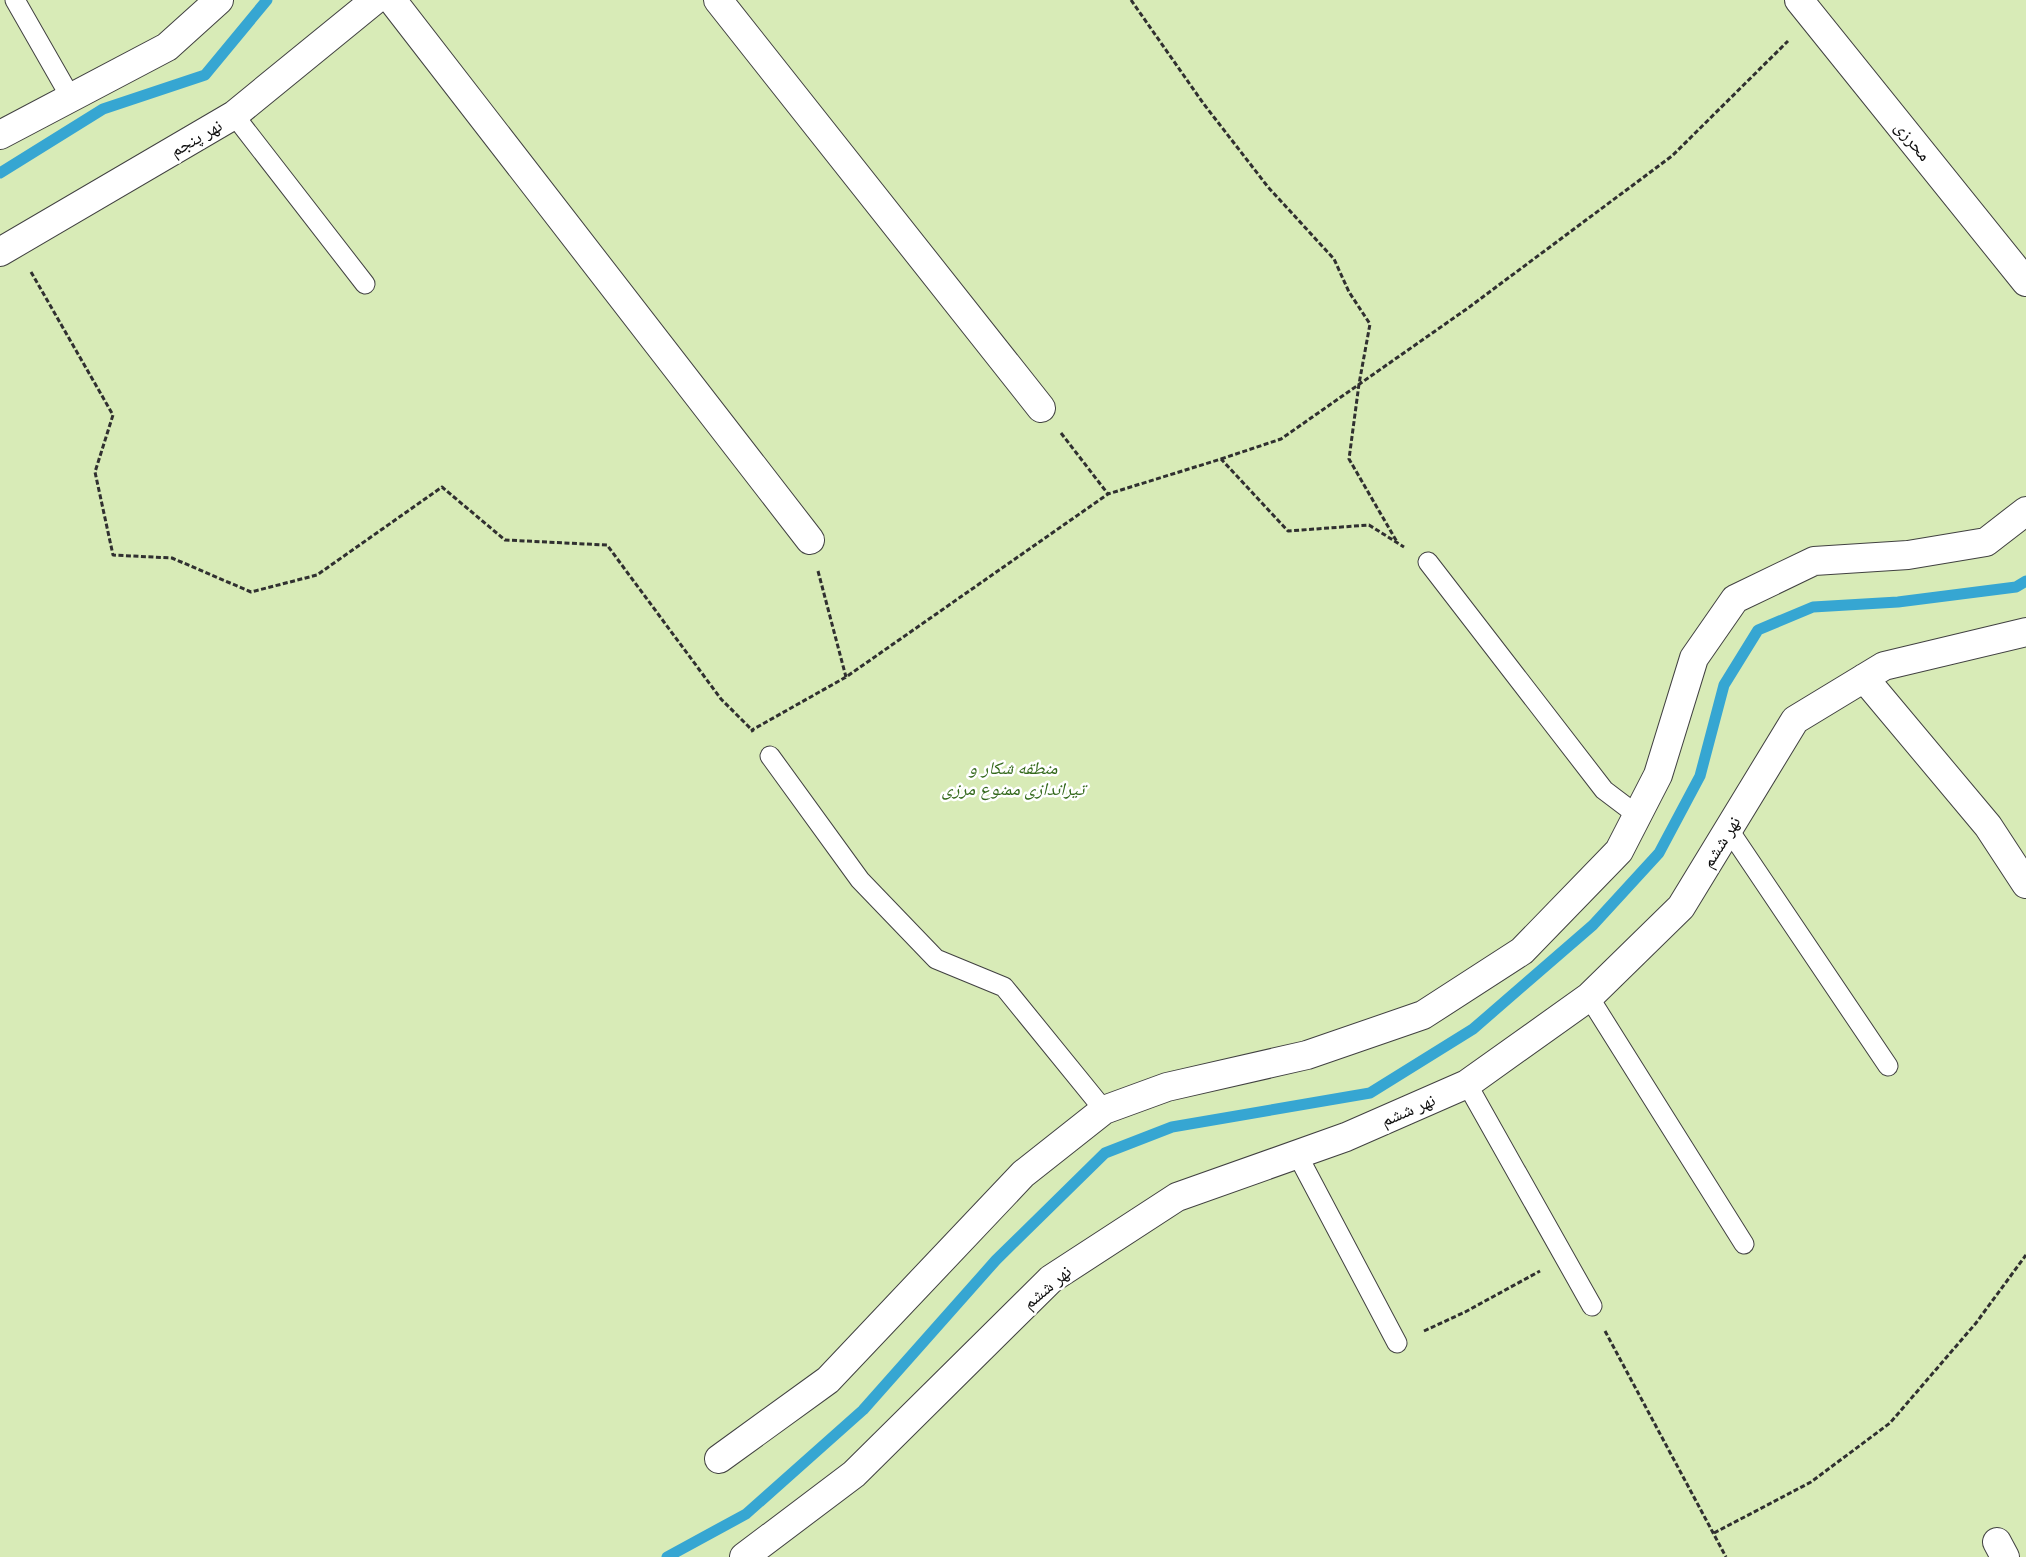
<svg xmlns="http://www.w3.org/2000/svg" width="2026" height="1557" font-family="'Times New Roman','Noto Naskh Arabic',serif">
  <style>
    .green { fill: #d8ebb7 }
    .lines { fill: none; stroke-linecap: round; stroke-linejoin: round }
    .stream { stroke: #36a6d2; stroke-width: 11 }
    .service-casing { stroke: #414141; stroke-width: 21 }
    .minor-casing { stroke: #414141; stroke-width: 30 }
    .tertiary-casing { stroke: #414141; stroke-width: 30 }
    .path { stroke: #303030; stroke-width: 3; stroke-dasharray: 5 2.5; stroke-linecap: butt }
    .service { stroke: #fff; stroke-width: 19 }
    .minor { stroke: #fff; stroke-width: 28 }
    .tertiary { stroke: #fff; stroke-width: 28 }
    .labels { text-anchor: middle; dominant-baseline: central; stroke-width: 5; stroke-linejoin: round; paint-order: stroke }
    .street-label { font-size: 18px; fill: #0e0e0e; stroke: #fff }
    .park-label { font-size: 18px; font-style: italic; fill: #34691c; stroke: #fff }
  </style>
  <rect width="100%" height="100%" fill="#fffaf0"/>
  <!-- green -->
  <path class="green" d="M0 0H2026V1557H0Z"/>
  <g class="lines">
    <!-- stream -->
    <path class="stream" d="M0 173 103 109 205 75 267 0
      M667 1557 746 1514 863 1410 996 1260 1105 1153 1172 1127 1370 1093 1473 1029 1593 925 1659 853 1700 776 1724 685 1758 630 1813 607 1898 602 2016 587 2026 581"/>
    <!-- service casing -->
    <g class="service-casing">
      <path id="service" d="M15 0 71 98
        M234 115 365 284
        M1428 562 1604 790 1637 815
        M770 756 860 880 936 959 1004 987 1104 1110
        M1729 830 1888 1066
        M1589 997 1744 1244
        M1467 1084 1592 1306
        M1297 1154 1397 1343"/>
    </g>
    <!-- minor casing -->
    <g class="minor-casing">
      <path id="minor" d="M392 0 810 540
        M718 0 1041 408
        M0 135 167 47 219 0
        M0 252 234 115 375 0
        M1864 678 1988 826 2026 884
        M719 1459 828 1380 1023 1174 1104 1110 1167 1087 1307 1055 1423 1015 1522 951 1619 851 1658 775 1694 658 1735 599 1814 561 1908 555 1986 542 2026 511
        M1997 1542 2005 1557
        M744 1557 854 1474 1051 1279 1177 1197 1346 1137 1467 1084 1589 997 1681 907 1795 720 1884 666 2026 632"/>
    </g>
    <!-- tertiary casing -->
    <g class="tertiary-casing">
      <path id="tertiary" d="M1799 0 2026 282"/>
    </g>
    <!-- path -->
    <path class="path" d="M1131 0 1203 103 1268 187 1334 259 1349 292 1370 324 1359 384 1349 459 1397 542
      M31 272 113 415 95 472 113 555 172 558 251 592 317 575 442 487 505 540 607 545 721 699 752 730
      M1061 433 1108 494
      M1221 459 1281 439 1468 308 1672 156 1788 41
      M818 571 846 677
      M753 732 752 730 846 677 1108 494 1221 459 1288 531 1369 525 1404 547
      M1424 1331 1465 1312 1540 1271
      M1605 1331 1726 1557
      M1714 1533 1811 1482 1890 1423 1976 1323 2026 1255"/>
    <!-- service -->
    <use href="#service" class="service"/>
    <!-- minor -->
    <use href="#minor" class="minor"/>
    <!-- tertiary -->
    <use href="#tertiary" class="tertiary"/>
  </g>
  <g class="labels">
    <!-- street labels -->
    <g class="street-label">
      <text transform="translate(196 138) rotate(-30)">نهر پنجم</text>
      <text transform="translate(1913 141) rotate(51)">محرزی</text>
      <text transform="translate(1721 842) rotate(-58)">نهر ششم</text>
      <text transform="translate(1408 1110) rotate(-23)">نهر ششم</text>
      <text transform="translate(1047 1287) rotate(-40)">نهر ششم</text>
    </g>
    <!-- park labels -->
    <g class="park-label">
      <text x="1013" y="768">منطقه شکار و<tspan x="1013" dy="21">تیراندازی ممنوع مرزی</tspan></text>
    </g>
  </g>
</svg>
